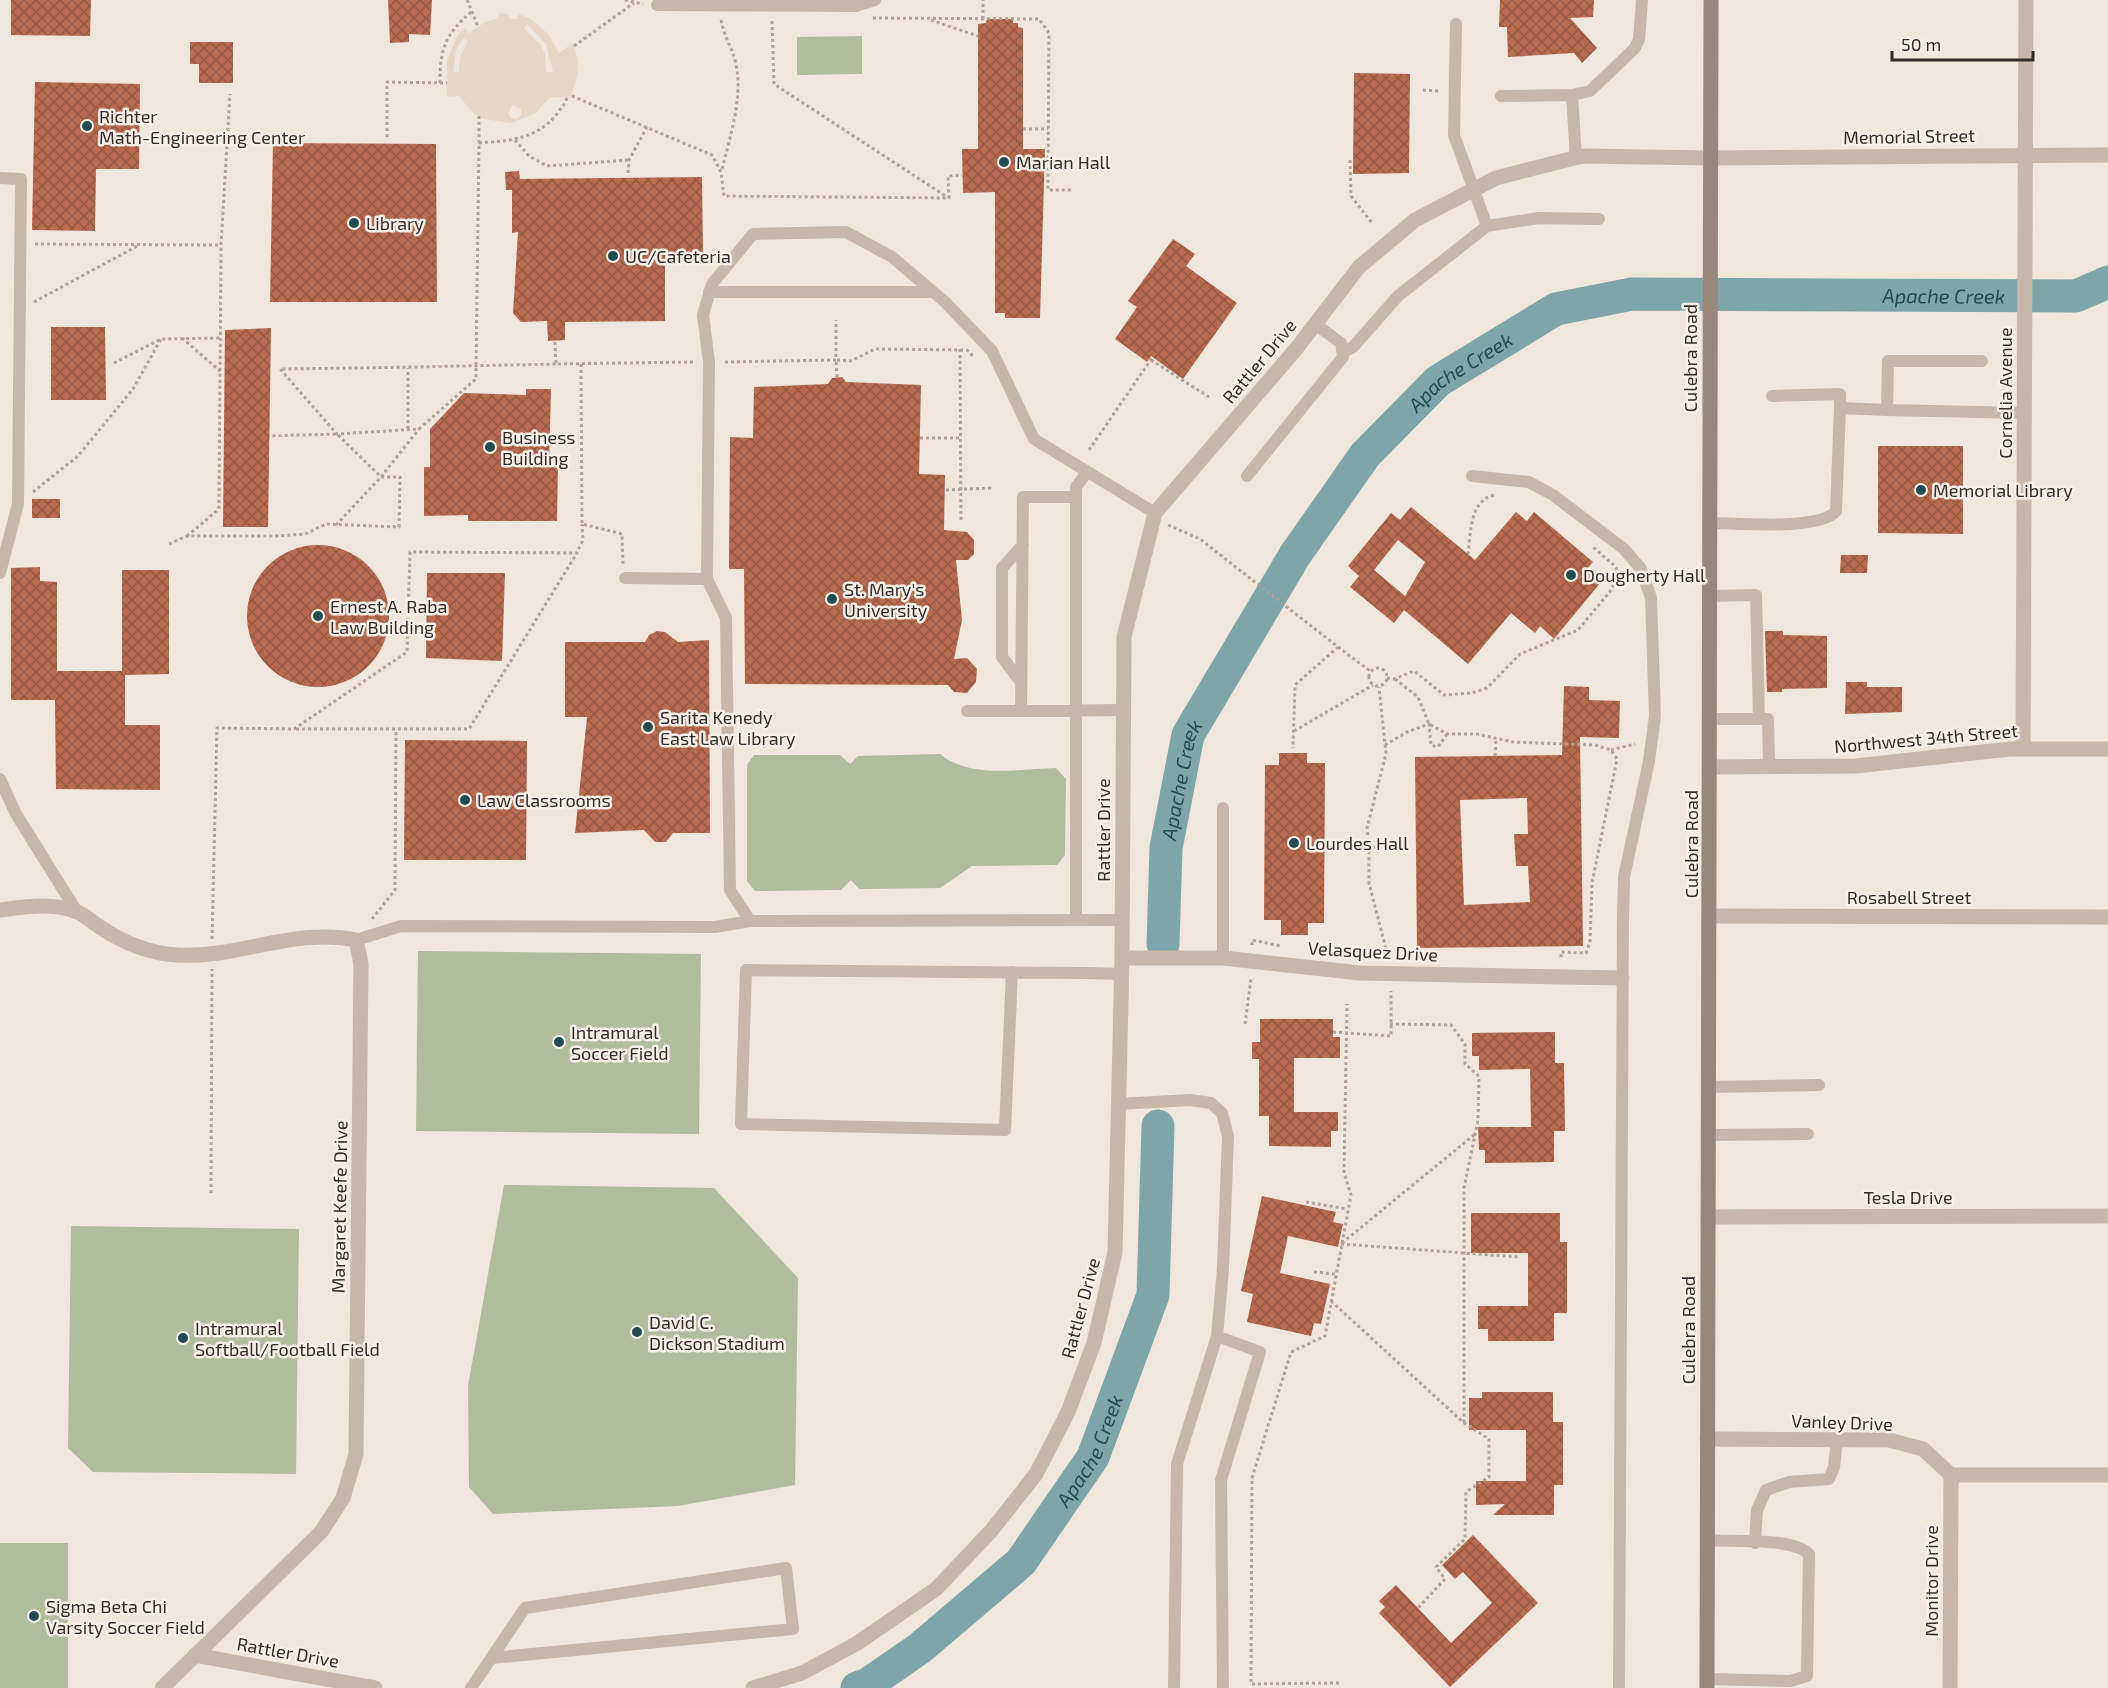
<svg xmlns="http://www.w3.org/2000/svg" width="2108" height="1688" font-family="'Exo 2',sans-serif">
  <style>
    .green { fill: #b1bc9d }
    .plaza { fill: #e5d7c4; fill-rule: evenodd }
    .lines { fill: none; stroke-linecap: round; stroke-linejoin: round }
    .river { stroke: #7ea6a9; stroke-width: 33 }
    .building { fill: url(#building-cross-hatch); fill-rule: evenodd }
    .path { stroke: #b1a194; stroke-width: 3; stroke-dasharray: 3 3; stroke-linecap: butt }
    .service { stroke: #c6b7a9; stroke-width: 12 }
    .minor { stroke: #c6b7a9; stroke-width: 15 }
    .tertiary { stroke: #c6b7a9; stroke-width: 15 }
    .secondary { stroke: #99867b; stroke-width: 15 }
    .poi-dot { fill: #224d50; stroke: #f7f0e8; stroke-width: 2 }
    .labels { text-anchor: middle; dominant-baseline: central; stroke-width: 5; stroke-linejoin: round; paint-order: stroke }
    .poi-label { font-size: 18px; fill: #342c28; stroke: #f7f0e8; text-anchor: start }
    .street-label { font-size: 18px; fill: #342c28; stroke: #f7f0e8 }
    .water-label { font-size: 20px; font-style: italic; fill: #224d50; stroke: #f7f0e8 }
  </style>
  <defs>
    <pattern id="building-cross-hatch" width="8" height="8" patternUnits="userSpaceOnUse" patternTransform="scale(1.5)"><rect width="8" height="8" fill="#b86b50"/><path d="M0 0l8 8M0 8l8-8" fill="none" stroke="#965842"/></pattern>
  </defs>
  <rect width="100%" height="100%" fill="#efe6dc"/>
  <!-- green -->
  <path class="green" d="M862 36V74L797 75V37Z
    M940 754C969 779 1020 769 1056 768L1066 779 1065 855 1057 865 972 866 940 888 859 889 851 880 841 890 755 891 747 881V765L754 755H840L850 764 858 756Z
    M418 951 701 954 699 1134 416 1131Z
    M504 1185 714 1188 798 1278 795 1485 678 1506 493 1514 469 1487 468 1386Z
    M71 1226 299 1229 296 1474 93 1472 68 1448Z
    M0 1543H68V1688H0Z"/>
  <!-- plaza -->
  <path class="plaza" d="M500 13 507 14 510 19H517L519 14 532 20 547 33 559 53 573 43 578 60 577 75 571 98 550 97 536 113 511 123 483 119 472 112 459 96 447 97V61L457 36 464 28 469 33 485 22 496 19ZM527 24 546 44 553 72H546L545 54 540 44 524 29ZM463 38 468 41 460 58 459 72H453L456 50ZM512 105 521 109V115L517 119 511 118 508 114Z"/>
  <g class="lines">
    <!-- river -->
    <g class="river">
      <path id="s1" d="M1163 944 1166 848 1188 735 1295 555 1365 455 1438 381 1556 309 1632 294 2076 296 2108 282"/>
      <path id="s2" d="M857 1688 868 1684 920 1648 1021 1562 1093 1457 1153 1295 1158 1126"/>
    </g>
  </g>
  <!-- building -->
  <path class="building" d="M11 0H91L90 36 11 35Z
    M388 0H432L430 35 409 34V42L390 43Z
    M1500 0H1594L1593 17 1570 18 1597 48 1582 63 1574 53 1508 57 1507 27H1499Z
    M987 19H1013V23H1018V27L1023 28V149H1045L1040 318H1005V313H995V192L963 193 962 149H978V24L986 23Z
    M190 42H233V83H199V64H190Z
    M1354 73 1410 74 1409 173 1353 174Z
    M35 82 140 84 139 169H96L95 231 32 230Z
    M273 143 436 144 437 302H270Z
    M519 171 520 179 702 177 703 256H665V321L565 322V340L548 341 547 321 521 322 513 313 518 232 512 233V190H506L505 172Z
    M1173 239 1195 254 1186 266 1237 303 1183 379 1151 356 1147 362 1115 339 1137 307 1128 301Z
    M51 327H105L106 400H51Z
    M271 328 268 527H223L225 330Z
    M842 377 846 382 921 385 919 474 945 475 944 530 967 532 974 540V554L968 560H956L962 620 954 659 967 658 977 669 976 682 967 693 954 692 948 685 745 684 744 569H729L730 437 753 438 754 387 828 384 832 378Z
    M526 389H551L549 466H558L557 521H468V515L424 516V467H430V429L464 393 526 395Z
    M1878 446H1963V534L1878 533Z
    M32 499H60V518H32Z
    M1411 507 1475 560 1516 512 1527 521 1534 512 1593 562 1586 570 1601 582 1554 639 1540 626 1535 633 1511 613 1468 664 1404 610 1394 623 1350 587 1359 576 1348 566 1391 513 1400 520ZM1398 540 1425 562 1405 596 1374 570Z
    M247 616a71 71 0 1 1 142 0a71 71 0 1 1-142 0Z
    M1841 555H1868L1867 573H1840Z
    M40 567V581L57 582V671H122V570H169V674L125 675V725H160V790L56 789 55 700H11V568Z
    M427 573H505L502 661 426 658Z
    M657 631 665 632 678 642 709 640 710 833H673L666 842H655L644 830 575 833 587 717H565V642H645L649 635Z
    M1765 631H1783V635L1827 636V688L1782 689V692H1767Z
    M1846 682H1867V687H1902V712L1845 714Z
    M1564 686 1589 687V700L1620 701 1619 738 1580 737 1583 946 1417 948 1415 757 1562 755ZM1527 798 1528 834H1514L1516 866H1528L1530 902 1464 905 1460 800Z
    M405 740 527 741 526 860H404Z
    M1279 753H1307V763H1325L1324 923H1308V935H1281V920H1264L1265 765H1279Z
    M1260 1019H1333V1037H1340V1058H1294V1112H1338V1131H1331V1147L1269 1146V1116H1259V1059H1252V1042H1260Z
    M1555 1032V1063H1564L1565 1131H1554V1162L1485 1163V1150H1479L1478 1127H1531L1530 1069 1479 1070V1056H1472V1033Z
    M1262 1196 1336 1212 1333 1222 1343 1224 1338 1247 1288 1236 1280 1273 1330 1284 1321 1324 1314 1323 1311 1336 1247 1322 1253 1294 1241 1291Z
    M1471 1213H1560V1242H1567V1313H1554V1341H1488V1329H1478V1306H1528V1253H1471Z
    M1482 1392H1553V1422H1563V1485H1554V1515H1493L1505 1504 1476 1505V1481H1526V1430H1469V1398H1482Z
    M1473 1535 1538 1603 1450 1687 1379 1613 1385 1607 1379 1601 1396 1585 1451 1643 1492 1603 1463 1572 1455 1579 1442 1565Z"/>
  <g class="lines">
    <!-- path -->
    <path class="path" d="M467 0 478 26
      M625 0 643 4
      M873 18 1039 19 1049 33 1048 190H1072
      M983 19V0
      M721 20C725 39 732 47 736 64 743 99 730 136 722 170
      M931 20 978 36
      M772 21 774 84 947 197
      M574 46 634 3
      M440 83C440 48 445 35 471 12
      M1423 90 1439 91
      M572 96 712 155 721 172 724 196 949 198 948 176 962 175
      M479 116V143L476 366V379L419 429 337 434 280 369C372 368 464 366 556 364
      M1023 129H1048
      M387 137V82L447 83
      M515 140 529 156 547 166 629 160
      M479 143C509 141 537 139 557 114 561 108 565 104 567 98
      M1350 160 1351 196 1372 223
      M628 173 629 160 647 127
      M35 244 221 245
      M34 302 139 245
      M182 338 220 371
      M555 342 556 364 694 362
      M960 349 961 520
      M1151 360 1209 397
      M725 362 836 360V320
      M114 363 161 339 220 338
      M581 364 582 524 622 534 623 565
      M837 377 836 360 851 361 875 349 967 350 974 357
      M408 429V368
      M920 438H962
      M1089 450 1152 358
      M946 490 993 488
      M33 492 78 456 133 389 161 339
      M336 525 381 477 419 429
      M1168 525 1200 539 1338 647 1295 685 1293 748
      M187 536 219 509 221 245 230 94
      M169 544 187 536H275L305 534 326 524 399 527 400 477H381L337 434 269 436
      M1468 554C1471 533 1469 501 1494 495
      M1338 647 1370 671
      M1369 677a9 9 0 1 1 18 0a9 9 0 1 1-18 0Z
      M1387 678 1394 679 1414 671 1444 695 1472 693 1487 688 1520 654 1578 630 1612 589 1617 575 1616 567 1593 547
      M1395 679 1418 697 1429 724 1447 734H1477L1513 742 1595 745 1611 750 1617 759 1592 883 1590 942 1586 953 1561 952V960
      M296 729H469L577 553
      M1294 731 1373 685
      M1385 745 1407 732 1429 724 1431 745 1438 747 1447 734
      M1611 750 1635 744
      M1495 756 1496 739
      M1369 847 1367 828 1386 754 1379 687
      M372 919 395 890 396 729
      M212 939 217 728 294 729 407 652 410 552 577 553 583 540 582 524
      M1252 945V940L1281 946
      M1332 951 1387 953 1369 883V847H1405
      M1245 1024 1251 978
      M1390 1024 1451 1025 1465 1044V1064L1479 1076 1478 1120 1464 1188V1423
      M1333 1032 1391 1036V991
      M211 1193 212 969
      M1306 1202 1347 1209
      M1342 1243 1474 1135
      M1341 1244 1519 1257
      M1314 1272 1335 1274
      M1331 1301 1464 1423 1489 1439V1477L1466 1492 1465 1539 1436 1567 1445 1579 1418 1608
      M1339 1683 1251 1684 1252 1478 1291 1352 1325 1336 1351 1195 1344 1173 1347 1004"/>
    <!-- service -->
    <path class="service" d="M657 5 856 6 875 0
      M1501 96 1572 95
      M1576 158 1572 95 1590 91 1634 49 1639 40 1642 0
      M0 178 21 179 18 504 0 573
      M1487 226 1539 218 1599 219
      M709 292H933
      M1344 352 1353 347 1398 296 1487 226 1454 135 1456 24
      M1982 361H1888L1887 410 2024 413
      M1772 396 1840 394V408L1887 410
      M1247 476 1343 357 1341 343 1315 324
      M1472 476 1529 482 1553 495 1624 549 1641 569 1651 598 1655 716 1649 761 1624 877 1623 920 1619 1688
      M1076 497H1023L1021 711 1123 710
      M1710 523C1736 523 1821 531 1836 511L1840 408
      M625 578 707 579
      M1710 596 1756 595 1759 719
      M1021 682 1002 657V568L1023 545
      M967 711H1021
      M1711 719H1768L1769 765
      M0 779 16 814 77 912
      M1076 920V487L1087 472
      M1122 920 750 921 730 890 726 618 707 579 709 362 703 315 712 284 753 234 846 232 892 257 945 302 992 351 1034 439 1155 513
      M356 940 401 926 715 927 750 921
      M1223 958V808
      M1012 972 1005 1130 741 1124 746 970 1086 973 1121 974
      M1709 1087 1819 1085
      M1118 1104 1190 1100 1211 1103 1222 1113 1228 1136 1223 1269 1217 1336 1177 1464 1174 1688
      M1708 1135 1808 1134
      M1217 1336 1260 1352 1221 1480 1223 1688
      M1755 1543 1757 1510 1766 1490 1789 1482 1829 1479 1834 1467 1837 1440
      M1707 1679 1790 1681 1807 1676 1809 1554C1791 1537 1733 1542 1707 1540
      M471 1688 525 1608 786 1568 793 1629 491 1658"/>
    <!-- minor -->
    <path class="minor" d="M2023 749 2026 0
      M1711 767 1856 766 2010 749H2108
      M0 910C24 907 53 902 77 912 85 915 92 922 100 927 122 942 148 953 176 955 237 959 295 927 356 940L361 964 356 1454 343 1498 321 1532 162 1688
      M1710 916 2108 917
      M1122 958H1223L1360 973 1622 978
      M1708 1217 2108 1216
      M1707 1439 1889 1440 1923 1449 1951 1475H2108
      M195 1655 375 1688
      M753 1688 802 1673 856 1644 936 1589 991 1531 1036 1474 1068 1412 1094 1343 1115 1252 1122 958 1124 637 1155 513 1296 349 1359 267 1415 220 1496 178 1582 156 1711 158
      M1950 1688 1951 1475"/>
    <!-- tertiary -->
    <path class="tertiary" d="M1711 158 2108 155"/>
    <!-- secondary -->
    <path class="secondary" d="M1707 1688 1711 0"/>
  </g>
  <!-- markers -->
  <g class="poi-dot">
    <circle cx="87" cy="126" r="6"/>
    <circle cx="1004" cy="162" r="6"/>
    <circle cx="354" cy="223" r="6"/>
    <circle cx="613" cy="256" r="6"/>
    <circle cx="490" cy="447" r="6"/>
    <circle cx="1921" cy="490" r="6"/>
    <circle cx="1571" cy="575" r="6"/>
    <circle cx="832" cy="599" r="6"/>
    <circle cx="318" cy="616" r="6"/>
    <circle cx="648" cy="727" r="6"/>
    <circle cx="465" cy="800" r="6"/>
    <circle cx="1294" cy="843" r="6"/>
    <circle cx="559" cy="1042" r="6"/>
    <circle cx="637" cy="1332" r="6"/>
    <circle cx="183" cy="1338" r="6"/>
    <circle cx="34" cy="1616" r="6"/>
  </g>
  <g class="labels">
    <!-- poi labels -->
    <g class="poi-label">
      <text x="99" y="116">Richter<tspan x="99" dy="21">Math-Engineering Center</tspan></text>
      <text x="1016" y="162">Marian Hall</text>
      <text x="366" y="223">Library</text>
      <text x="625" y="256">UC/Cafeteria</text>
      <text x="502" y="437">Business<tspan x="502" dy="21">Building</tspan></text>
      <text x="1933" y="490">Memorial Library</text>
      <text x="1583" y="575">Dougherty Hall</text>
      <text x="844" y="589">St. Mary's<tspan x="844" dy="21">University</tspan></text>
      <text x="330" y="606">Ernest A. Raba<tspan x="330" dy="21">Law Building</tspan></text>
      <text x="660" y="717">Sarita Kenedy<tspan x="660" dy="21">East Law Library</tspan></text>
      <text x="477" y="800">Law Classrooms</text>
      <text x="1306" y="843">Lourdes Hall</text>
      <text x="571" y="1032">Intramural<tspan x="571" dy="21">Soccer Field</tspan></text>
      <text x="649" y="1322">David C.<tspan x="649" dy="21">Dickson Stadium</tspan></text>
      <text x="195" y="1328">Intramural<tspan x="195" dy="21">Softball/Football Field</tspan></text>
      <text x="46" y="1606">Sigma Beta Chi<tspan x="46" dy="21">Varsity Soccer Field</tspan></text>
    </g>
    <!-- street labels -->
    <g class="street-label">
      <text transform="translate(1909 136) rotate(-1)">Memorial Street</text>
      <text transform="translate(1690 358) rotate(-90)">Culebra Road</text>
      <text transform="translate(1259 361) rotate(-50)">Rattler Drive</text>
      <text transform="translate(2005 393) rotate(-90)">Cornelia Avenue</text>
      <text transform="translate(1926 738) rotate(-5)">Northwest 34th Street</text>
      <text transform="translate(1103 830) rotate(-90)">Rattler Drive</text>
      <text transform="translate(1691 844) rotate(-90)">Culebra Road</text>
      <text x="1909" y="897">Rosabell Street</text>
      <text transform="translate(1373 951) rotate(3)">Velasquez Drive</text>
      <text x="1908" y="1197">Tesla Drive</text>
      <text transform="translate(339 1207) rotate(-89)">Margaret Keefe Drive</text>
      <text transform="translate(1080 1308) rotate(-75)">Rattler Drive</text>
      <text transform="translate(1688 1330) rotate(-90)">Culebra Road</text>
      <text transform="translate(1842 1422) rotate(2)">Vanley Drive</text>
      <text transform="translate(1931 1581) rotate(-90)">Monitor Drive</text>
      <text transform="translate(288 1652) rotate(10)">Rattler Drive</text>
    </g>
    <!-- water labels -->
    <g class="water-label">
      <text stroke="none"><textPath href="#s1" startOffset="1174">Apache Creek</textPath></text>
      <text stroke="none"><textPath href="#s1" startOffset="670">Apache Creek</textPath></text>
      <text stroke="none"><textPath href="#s1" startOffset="166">Apache Creek</textPath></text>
      <text stroke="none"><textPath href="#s2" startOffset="339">Apache Creek</textPath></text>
    </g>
  </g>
  <!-- scale -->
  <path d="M1892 51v9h141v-9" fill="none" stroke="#342c28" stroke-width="3"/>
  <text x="1901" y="51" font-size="18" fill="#342c28" stroke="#f7f0e8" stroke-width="4.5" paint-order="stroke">50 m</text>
</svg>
